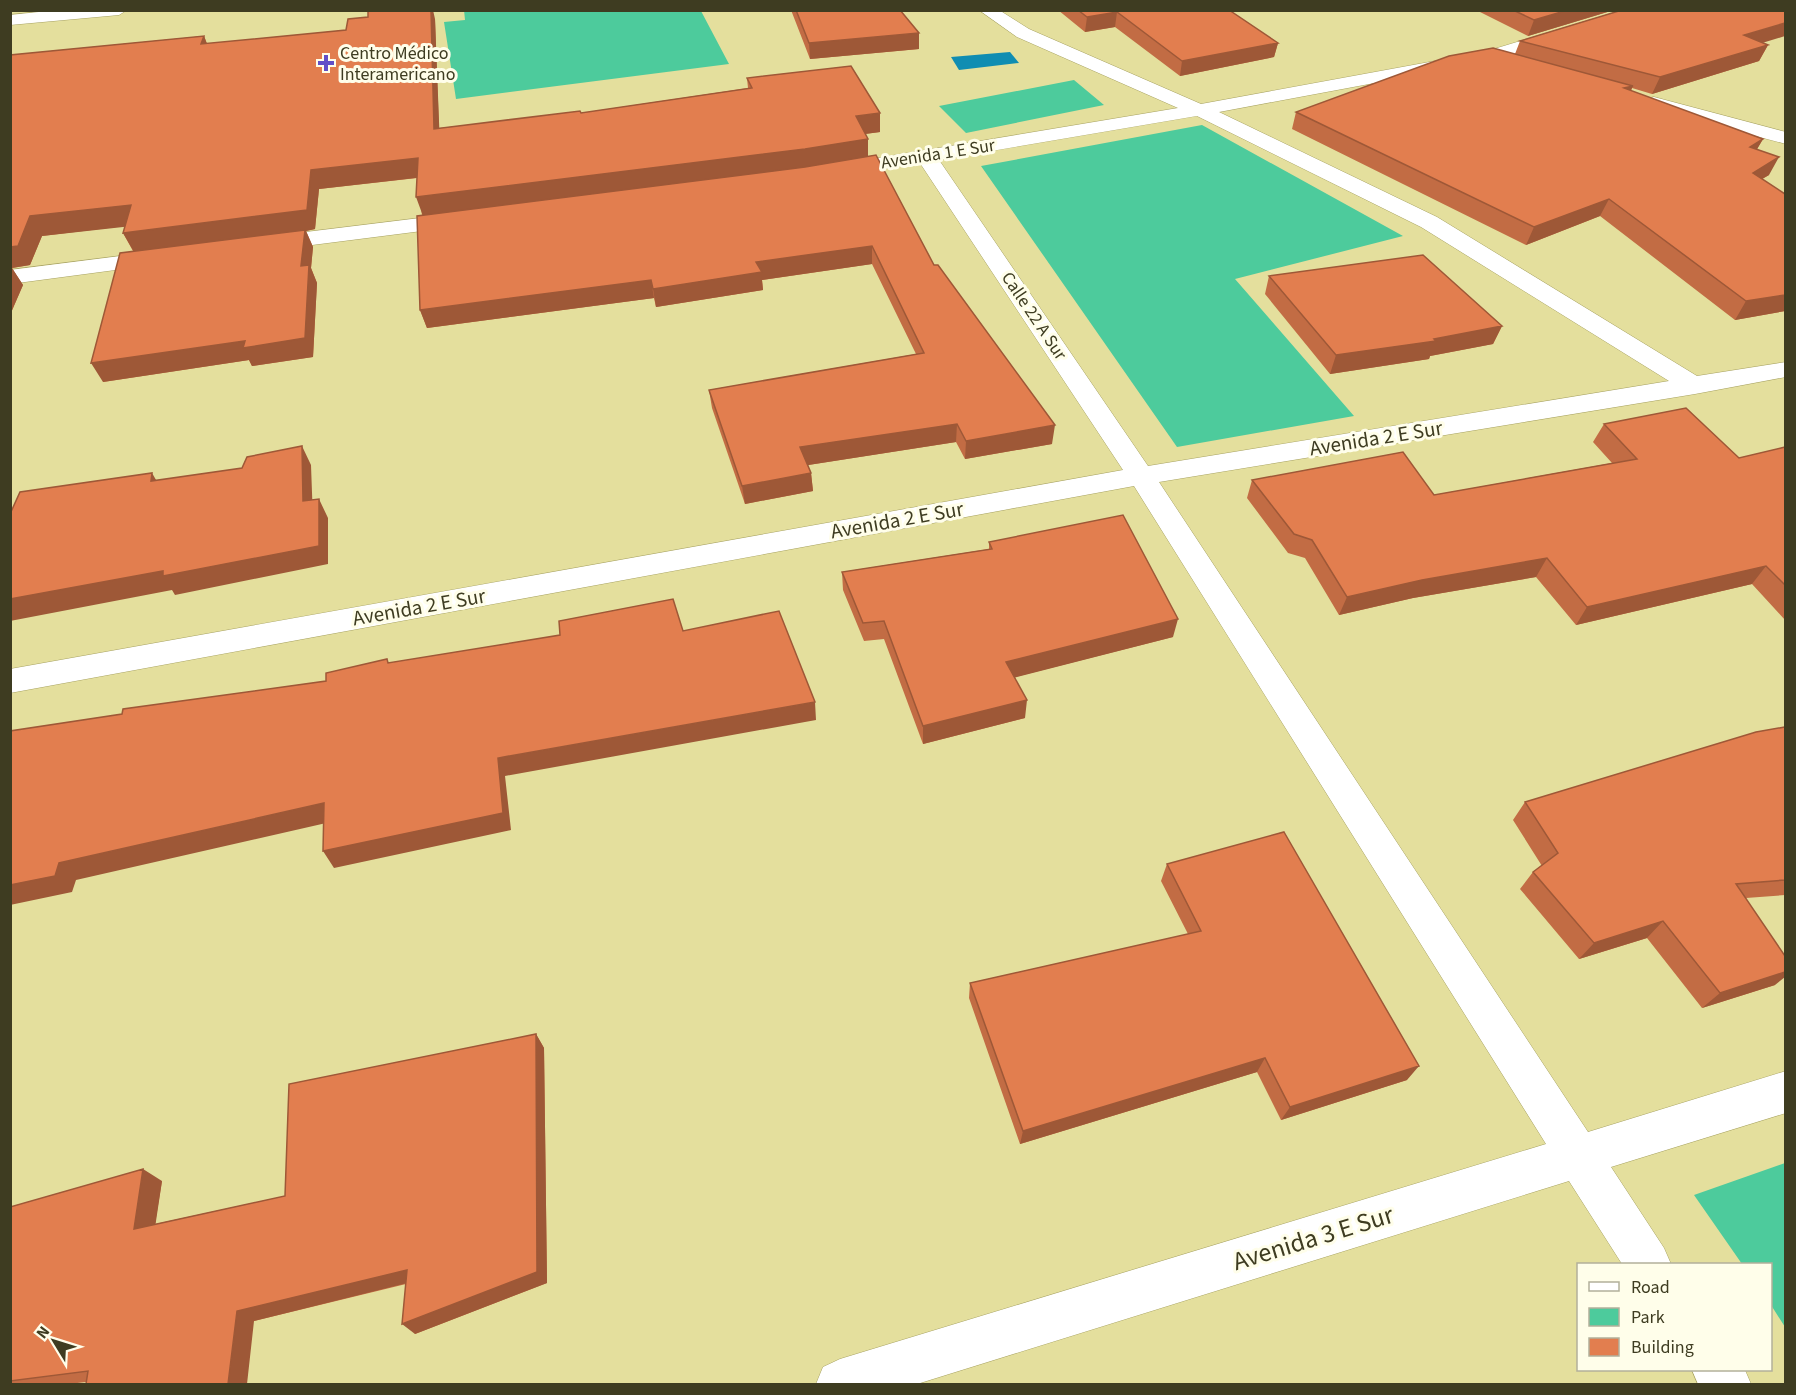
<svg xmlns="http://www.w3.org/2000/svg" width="1796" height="1395" font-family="'Source Sans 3',sans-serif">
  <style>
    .green { fill: #4dcb9c }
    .water { fill: #108db2 }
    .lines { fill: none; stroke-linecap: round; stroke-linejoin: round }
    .minor-casing { stroke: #a7a262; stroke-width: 1 }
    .highway-casing { stroke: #a7a262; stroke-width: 1 }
    .minor { fill: #fff; fill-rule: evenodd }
    .highway { fill: #fff; fill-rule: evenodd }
    .wall { fill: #c26c44 }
    .shaded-wall { fill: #9e5837 }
    .building { fill: #e27e4f; stroke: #9e5837; stroke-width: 1.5 }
    .poi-dot { fill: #614fc8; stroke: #fffeea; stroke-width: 2 }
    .labels { text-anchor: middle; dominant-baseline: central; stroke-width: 6; stroke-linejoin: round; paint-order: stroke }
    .far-poi-label { font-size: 18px; fill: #3e3c21; stroke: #fffeea; text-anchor: start }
    .far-street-label { font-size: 18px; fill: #3e3c21; stroke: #fffeea }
    .street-label { font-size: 21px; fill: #3e3c21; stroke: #fffeea }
    .near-street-label { font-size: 26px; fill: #3e3c21; stroke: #fffeea }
  </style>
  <rect width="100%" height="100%" fill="#e4df9d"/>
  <!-- green -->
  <path class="green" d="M464 10 701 11 729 64 456 99 444 22 465 20Z
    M1074 80 1104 105 966 133 939 106Z
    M1202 125 1403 236 1235 279 1354 416 1177 447 981 166Z
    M1785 1163H1786L1785 1327 1771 1305 1770 1264H1742L1694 1195Z"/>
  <!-- water -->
  <path class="water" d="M1010 52 1019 63 959 70 951 57Z"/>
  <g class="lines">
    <!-- minor casing -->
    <g class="minor-casing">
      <path id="minor" d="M979 10H999L1029 29 1201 104 1484 52 1623 10H1650L1648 14 1487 62 1219 112 1437 217 1697 376 1786 362V377L1695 394 1159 482 1588 1132 1786 1071V1113L1611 1167 1664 1248 1671 1264H1622L1569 1181 917 1384H816L823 1367 840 1359 1546 1144 1134 486 10 693V669L1123 470 920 163 836 177 829 175 826 171 829 167 836 165 1178 108 1017 37ZM1197 116 1421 227 1669 381 1148 466 939 160Z
        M1654 97 1786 132V144L1647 107 1645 103 1647 99Z
        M461 213 469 215 472 220 469 225 265 251 257 249 254 244 257 239 265 237Z
        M160 251 168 253 171 258 168 263 10 284V270Z
        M1692 1370H1745L1751 1384H1698Z"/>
    </g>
    <!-- highway casing -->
    <g class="highway-casing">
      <path id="highway" d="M58 10H127L119 15 10 25V15Z"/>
    </g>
    <!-- minor -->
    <use href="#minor" class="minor"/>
    <!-- highway -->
    <use href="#highway" class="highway"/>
  </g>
  <!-- wall -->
  <path class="wall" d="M791 10H900L919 33V49L810 59Z
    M1058 10H1229L1278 43 1274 57 1180 76 1115 27 1085 32Z
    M1476 10H1614L1528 36Z
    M435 19 439 128 581 113 748 88 747 78 880 132 865 134 868 157 934 265 1052 444 965 459 956 442 808 465 811 473 813 491 745 504 712 408 709 390 916 354 872 264 762 280 763 290 656 307 654 298 427 328 420 310 422 215 417 178 319 189 315 229 306 231 313 247 311 268 317 283 313 357 252 366 249 360 103 382 133 251 123 233 125 226 42 236 30 265 12 268 23 285 10 315V55L204 36 207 44 346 30Z
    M1520 41 1763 43 1768 45 1759 61 1652 94 1632 88 1631 91 1763 139 1757 149 1769 175 1762 179 1785 311 1735 320 1600 216 1526 245 1292 129 1296 112 1515 54Z
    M1269 276 1502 326 1493 344 1430 356 1429 359 1330 374 1265 294Z
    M1604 424 1739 458 1785 447V620L1752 584 1576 625 1536 577 1413 598 1339 615 1305 558 1288 553 1247 498 1252 480 1434 495 1612 463 1593 442Z
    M989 542 1173 637 1015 677 1025 718 923 744 884 639 864 641 843 590 842 572 989 549Z
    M1785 727V895L1746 898 1775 985 1702 1008 1647 938 1579 959 1520 889 1533 872 1542 866 1513 820 1525 802Z
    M1167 864 1407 1080 1281 1120 1257 1072 1020 1144 969 998 970 983 1188 934 1161 881Z
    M536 1034 544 1048 547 1283 415 1334 406 1284 254 1321 86 1382 69 1384H10V1207L162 1181 155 1224 285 1196Z"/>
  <!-- shaded-wall -->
  <path class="shaded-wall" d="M431 10H433L435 19 440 147 434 129Z
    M1568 10H1614L1528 36 1534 20Z
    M1117 12 1115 27 1085 32 1087 17Z
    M1785 23V36L1736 51 1744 35Z
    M919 33V49L810 59 809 43Z
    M204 36 211 54 201 44Z
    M1278 43 1274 57 1180 76 1182 61Z
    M1768 45 1759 61 1652 94 1660 77Z
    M1633 86 1625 102 1624 88Z
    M880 113V132L857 135 856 116Z
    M868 139V157L806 168 423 216 416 197Z
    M1763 139 1753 156 1750 147Z
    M1779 157 1769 175 1743 190 1753 173Z
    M418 158 424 177 319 189 315 229 306 231 313 247 311 268 317 283 313 357 252 366 249 360 103 382 91 363 245 341 134 252 123 233 311 170Z
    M1609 199 1600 216 1526 245 1534 227Z
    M131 205 141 225 42 236 30 265 12 268 23 285 10 315V247L30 216Z
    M872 246V264L762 280 763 290 656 307 653 289 756 262Z
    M651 280 654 298 427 328 420 310Z
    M1785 295V311L1735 320 1746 301Z
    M1502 326 1493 344 1430 356 1429 359 1330 374 1336 355 1434 339Z
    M957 424 956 442 802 466 800 447Z
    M1055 425 1052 444 965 459 966 441Z
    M302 446 311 465 313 520 303 501Z
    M152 473 163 492 151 481Z
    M811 473 813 491 745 504 742 486Z
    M319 499 328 518V564L175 595 172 590 10 621V599Z
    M1547 558 1536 577 1413 598 1339 615 1347 597 1422 580Z
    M1766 566 1752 584 1576 625 1587 607Z
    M1178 619 1173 637 1005 680 1006 662Z
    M1027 700 1025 718 923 744V726Z
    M815 702 816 720 505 776 511 830 334 868 323 851 498 758Z
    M324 803 335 821 76 880 72 892 10 905V885L59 863Z
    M1663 921 1647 938 1579 959 1594 943Z
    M1785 972V977L1775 985 1702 1008 1720 993Z
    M536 1034 544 1048 547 1283 415 1334 402 1324Z
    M1265 1058 1257 1072 1020 1144 1023 1131Z
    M1419 1066 1407 1080 1281 1120 1290 1107Z
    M143 1169 162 1181 153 1241 134 1229Z
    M407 1270 419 1280 254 1321 247 1384H228L237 1311Z"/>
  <!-- building -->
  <path class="building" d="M368 10H431L434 129 580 111 581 113 752 88 747 78 851 66 880 113 856 116 868 139 805 149 416 197 418 158 311 170 307 210 123 233 131 205 30 216 18 246 10 247V55L204 36 201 44 346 30 348 19 368 17Z
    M796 10H900L919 33 809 43Z
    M1078 10H1229L1278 43 1182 61 1117 12 1087 17Z
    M1513 10H1568L1534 20Z
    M1622 10H1785V23L1744 35 1768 45 1660 77 1520 41Z
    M1493 48 1633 86 1624 88 1763 139 1750 147 1779 157 1753 173 1785 194V295L1746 301 1609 199 1534 227 1296 112 1449 56Z
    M876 155 934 265H938L1055 425 966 441 957 424 800 447 811 473 742 486 709 390 924 353 872 246 756 262 762 272 653 289 651 280 420 310 417 216 805 167Z
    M305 230 301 266 309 265 305 338 243 348 245 341 91 363 120 253Z
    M1423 255 1502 326 1434 339 1436 341 1336 355 1269 276Z
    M1686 408 1739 458 1785 447V585L1766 566 1587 607 1547 558 1422 580 1347 597 1312 540 1294 534 1252 480 1403 452 1434 495 1637 459 1604 424Z
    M302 446 303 501 319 499V546L163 576V571L10 599V514L20 492 152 473 151 481 242 468 247 457Z
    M1123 515 1178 619 1006 662 1027 700 923 726 884 621 863 623 842 572 992 549 989 542Z
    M673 599 683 631 779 611 815 702 498 758 503 813 323 851 324 803 59 863 55 876 10 885V731L122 714 123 709 326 681V673L387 659 388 663 560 635 559 621Z
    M1785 727V880L1736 884 1785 956V972L1720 993 1663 921 1594 943 1533 872 1558 853 1525 802 1756 732Z
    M1284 832 1419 1066 1290 1107 1265 1058 1023 1131 970 983 1201 931 1167 864Z
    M536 1034 537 1272 402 1324 407 1270 237 1311 228 1384H86L88 1371 10 1381V1207L143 1169 134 1229 285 1196 289 1084Z"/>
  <!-- markers -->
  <path class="poi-dot" d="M323 54h6v6h6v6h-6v6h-6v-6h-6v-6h6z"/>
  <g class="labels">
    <!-- far-poi labels -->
    <g class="far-poi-label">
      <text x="340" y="53">Centro Médico<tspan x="340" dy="21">Interamericano</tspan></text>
    </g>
    <!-- far-street labels -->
    <g class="far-street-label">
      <text transform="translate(938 154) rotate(-9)">Avenida 1 E Sur</text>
      <text transform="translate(1034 316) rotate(56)">Calle 22 A Sur</text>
    </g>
    <!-- street labels -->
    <g class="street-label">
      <text transform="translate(1376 438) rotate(-9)">Avenida 2 E Sur</text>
      <text transform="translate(897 520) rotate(-10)">Avenida 2 E Sur</text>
      <text transform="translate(419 607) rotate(-10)">Avenida 2 E Sur</text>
    </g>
    <!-- near-street labels -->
    <g class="near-street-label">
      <text transform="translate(1313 1238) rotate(-17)">Avenida 3 E Sur</text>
    </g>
  </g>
  <!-- border -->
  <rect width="1796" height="1395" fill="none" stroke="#3e3c21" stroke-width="24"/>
  <!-- legend -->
  <rect x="1577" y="1263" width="195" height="108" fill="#fffeea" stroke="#b2b09a" stroke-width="1.5"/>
  <rect x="1589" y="1282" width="30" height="9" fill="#ffffff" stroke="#b2b09a" stroke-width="1.5"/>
  <text x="1631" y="1293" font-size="18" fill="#3e3c21">Road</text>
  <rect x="1589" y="1308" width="30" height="18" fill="#4dcb9c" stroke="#b2b09a" stroke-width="1.5"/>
  <text x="1631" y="1323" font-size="18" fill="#3e3c21">Park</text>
  <rect x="1589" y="1338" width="30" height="18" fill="#e27e4f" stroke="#b2b09a" stroke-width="1.5"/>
  <text x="1631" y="1353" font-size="18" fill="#3e3c21">Building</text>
  <!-- north arrow -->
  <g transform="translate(54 1341) rotate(308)" stroke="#fffeea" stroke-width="4.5" paint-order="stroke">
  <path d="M0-4.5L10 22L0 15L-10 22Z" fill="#3e3c21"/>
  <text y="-9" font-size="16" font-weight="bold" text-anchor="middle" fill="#3e3c21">N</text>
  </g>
</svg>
